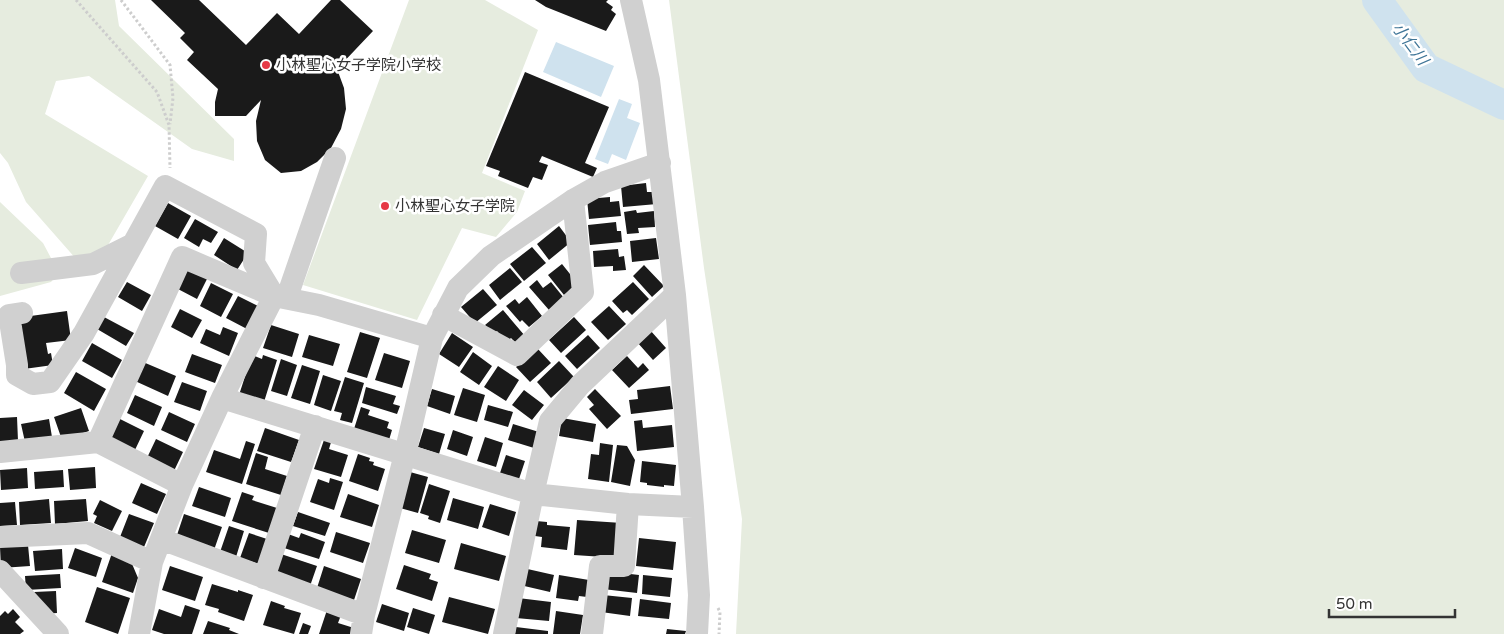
<svg xmlns="http://www.w3.org/2000/svg" width="1504" height="634" font-family="'Varela Round','Noto Sans JP',sans-serif">
  <style>
    .green { fill: #e6ecdf }
    .water { fill: #cfe2ee }
    .lines { fill: none; stroke-linecap: round; stroke-linejoin: round }
    .river { stroke: #cfe2ee; stroke-width: 30 }
    .building { fill: #1a1a1a }
    .path { stroke: #cdcdcd; stroke-width: 3; stroke-dasharray: 2.5 2.5; stroke-linecap: butt }
    .minor { stroke: #d0d0d0; stroke-width: 22 }
    .poi-dot { fill: #e63946; stroke: #fff; stroke-width: 2 }
    .labels { text-anchor: middle; dominant-baseline: central; stroke-width: 5; stroke-linejoin: round; paint-order: stroke }
    .poi-label { font-size: 15px; fill: #333; stroke: #fff; text-anchor: start }
    .water-label { font-size: 16px; font-style: italic; fill: #3f7597; stroke: #fff }
  </style>
  <rect width="100%" height="100%" fill="#fff"/>
  <!-- green -->
  <path class="green" d="M0 0H115L119 26 234 139V161L192 149 89 76 56 81 45 114 148 176 104 252 77 260 26 202 8 163 0 153Z
    M409 0H485L538 30 482 173 525 191 517 212 496 237 462 228 417 320 303 285Z
    M669 0H1504V634H736L742 519 704 268Z
    M0 202 43 243 59 273 51 282 0 296Z"/>
  <!-- water -->
  <path class="water" d="M556 42 614 66 601 97 543 72Z
    M619 99 632 104 627 118 640 123 626 160 612 154 608 164 595 159Z"/>
  <g class="lines">
    <!-- river -->
    <path class="river" d="M1377 0 1426 68 1504 105"/>
  </g>
  <!-- building -->
  <path class="building" d="M151 0H199L246 45 277 13 299 34 331 0H340L373 31 337 69 344 88 346 109 341 129 331 148 317 162 301 171 281 173 265 160 257 141 256 121 261 100 246 116H215V102L218 89 187 60 194 52 180 38 185 33Z
    M535 0H608L606 2 613 7 611 10 616 14 606 31 546 7Z
    M525 72 609 107 585 163 597 168 593 177 542 156 539 162 548 165 542 180 533 177 528 188 498 176 500 171 486 166Z
    M646 183 647 192H656L657 204 623 207 621 186Z
    M610 197V202L619 201 621 216 589 219 587 199Z
    M168 203 191 216 178 239 155 226Z
    M636 210 637 213 654 211 655 227 638 228 639 233 627 234 624 212Z
    M195 219 218 232 211 243 203 239 199 247 184 238Z
    M616 222 617 231H621L622 242 590 245 588 225Z
    M559 226 571 242 549 260 537 244Z
    M224 238 248 253 237 270 214 255Z
    M656 238 659 259 632 262 630 241Z
    M532 247 546 263 524 281 510 264Z
    M618 249 619 257 624 256 626 270 613 271V266L594 267 593 251Z
    M562 264 578 284 564 295 548 275Z
    M644 265 664 286 652 297 633 276Z
    M187 266 208 277 197 299 176 288Z
    M510 268 522 282 500 300 489 285Z
    M537 280 543 288 551 282 564 298 549 310 529 287Z
    M127 282 151 295 142 311 118 297Z
    M633 282 649 299 632 315 627 310 623 313 612 301Z
    M211 283 233 294 221 317 200 306Z
    M483 289 497 305 475 323 461 307Z
    M238 296 258 306 247 329 226 318Z
    M527 297 542 316 529 327 522 320 520 322 506 306 515 299 519 304Z
    M609 306 626 324 608 340 591 322Z
    M180 309 202 320 192 338 171 327Z
    M503 310 525 336 516 343 511 338 506 342 497 331 493 334 485 325Z
    M67 311 71 340 46 343 48 354 51 353 53 365 24 369 16 318Z
    M104 317 134 333 126 346 97 329Z
    M574 317 586 330 561 353 549 340Z
    M271 325 299 334 292 357 263 348Z
    M223 327 238 333 229 356 200 343 206 329 220 335Z
    M650 330 666 348 653 360 637 342Z
    M360 332 380 338 367 378 347 372Z
    M452 333 473 347 459 367 439 354Z
    M309 335 340 344 333 366 302 357Z
    M588 335 600 348 577 369 565 356Z
    M92 343 122 360 112 378 82 361Z
    M537 348 551 363 530 382 516 367Z
    M473 352 492 366 479 385 460 372Z
    M384 353 410 361 402 388 375 380Z
    M192 354 222 365 215 383 185 372Z
    M252 355 262 359 263 355 277 360 264 402 239 395Z
    M627 356 638 368 643 363 649 370 629 388 612 370Z
    M281 359 297 365 287 396 271 391Z
    M559 361 574 377 551 398 537 382Z
    M143 362 176 376 168 396 135 381Z
    M302 365 320 371 310 404 291 398Z
    M498 366 519 380 506 401 484 387Z
    M76 372 106 389 94 411 64 393Z
    M323 375 341 381 331 411 314 405Z
    M345 377 364 383 352 423 340 420 342 413 334 411Z
    M182 382 207 391 200 411 174 402Z
    M670 386 673 409 631 414 629 400 638 399 637 390Z
    M366 387 396 396 393 404 400 406 397 414 362 403Z
    M463 388 485 395 477 422 454 415Z
    M432 389 455 396 450 414 427 406Z
    M595 389 621 416 607 429 589 409 594 405 587 397Z
    M524 390 544 405 532 420 512 405Z
    M135 395 162 407 154 426 127 413Z
    M488 405 513 412 508 427 484 420Z
    M361 407 370 410 368 415 389 422 387 428 392 430 389 440 354 429Z
    M81 408 89 431 62 440 54 417Z
    M169 412 195 424 187 442 161 430Z
    M17 417 18 441 0 443V418Z
    M118 418 144 431 134 452 108 439Z
    M562 418 596 424 593 442 559 436Z
    M49 419 52 437 25 442 21 424Z
    M642 420 643 428 672 425 674 447 637 451 634 421Z
    M513 424 539 432 534 448 508 440Z
    M265 428 299 440 291 462 257 451Z
    M424 428 445 434 439 454 418 447Z
    M453 430 473 437 467 456 447 449Z
    M325 437 332 439 329 449 348 455 341 477 314 469Z
    M485 437 503 443 496 467 477 461Z
    M156 439 183 452 173 473 146 460Z
    M246 441 255 444 242 484 206 472 214 450 240 459Z
    M600 443 613 445 609 482 588 479 591 454 599 455Z
    M617 445 627 446 635 460 630 486 611 482Z
    M256 453 268 457 265 469 287 476 281 495 246 484Z
    M358 454 370 458 369 461 374 462 373 465 385 469 378 491 349 481Z
    M506 455 525 461 519 479 500 473Z
    M642 461 676 465 674 486 664 485V487L647 485V483L640 482Z
    M95 467 96 488 70 490 68 469Z
    M27 468 28 488 1 490 0 470Z
    M63 470 64 487 35 489 34 472Z
    M410 472 428 477 418 513 400 508Z
    M330 478 343 482 334 510 310 502 318 479 329 483Z
    M141 483 166 494 157 514 132 503Z
    M429 484 450 491 440 523 428 519 429 516 420 513Z
    M199 487 231 498 225 517 192 506Z
    M242 492 254 496 252 500 277 508 269 533 232 521Z
    M348 494 379 505 372 527 340 517Z
    M453 498 484 507 478 529 447 520Z
    M49 499 51 523 20 525 19 502Z
    M86 499 88 521 55 524 54 501Z
    M100 500 122 511 112 531 94 523 97 516 93 514Z
    M15 502 17 525 0 526V503Z
    M490 504 516 512 509 536 482 527Z
    M298 512 330 523 325 536 293 526Z
    M129 514 154 523 144 547 120 537Z
    M184 514 222 527 214 550 176 538Z
    M577 520 622 523 619 558 574 555Z
    M536 521 547 522V525L570 527 567 550 541 547 542 537 535 536Z
    M229 526 244 531 236 557 220 552Z
    M412 530 446 540 439 563 405 553Z
    M336 532 370 543 363 563 330 552Z
    M249 533 267 539 259 564 240 558Z
    M301 533 325 542 319 559 284 548 288 534 299 538Z
    M639 538 676 542 673 570 636 566Z
    M461 543 506 556 499 581 454 569Z
    M28 545 30 566 1 568 0 547Z
    M75 548 102 558 96 577 68 568Z
    M62 549 63 569 35 571 33 551Z
    M112 553 130 559 138 578 133 593 102 582Z
    M281 554 317 566 310 586 274 574Z
    M404 565 431 574 429 579 438 582 432 601 396 589Z
    M170 566 203 577 195 601 162 590Z
    M324 566 361 579 354 600 317 588Z
    M523 568 554 575 550 592 520 585Z
    M605 571 639 575 637 593 603 589Z
    M60 574 61 588 26 590 25 576Z
    M559 575 589 580 587 597 579 596 578 601 556 598Z
    M643 575 672 578 670 597 642 594Z
    M212 584 238 592V590L253 595 244 621 218 612 219 609 205 605Z
    M97 587 130 598 118 634 85 622Z
    M56 591 57 613 43 614 34 592Z
    M603 595 632 598 630 616 601 612Z
    M449 597 495 609 488 634 442 622Z
    M518 598 551 602 549 621 516 618Z
    M640 599 671 603 669 619 638 616Z
    M271 601 285 606 284 608 301 613 294 634 263 625Z
    M382 604 409 613 404 631 376 622Z
    M185 605 200 610 192 634H164L152 630 159 609 181 617Z
    M413 608 435 615 429 634 407 627Z
    M13 609 20 617 15 622 24 631 20 634H0V616L5 611 8 614Z
    M327 610 341 615 338 623 354 628 352 634H319Z
    M556 611 583 615 580 634H553Z
    M208 621 230 628 229 630 239 634H203Z
    M303 623 311 626 308 634H299Z
    M516 627 548 631V634H515Z
    M667 629 686 631 685 634H666Z"/>
  <g class="lines">
    <!-- path -->
    <path class="path" d="M76 0 157 92 169 125 170 168
      M121 0 170 65 173 98 170 124
      M718 608 720 612 719 634"/>
    <!-- minor -->
    <path class="minor" d="M631 0 649 80 675 295 693 507 699 595 697 634
      M21 273 93 264 133 244
      M287 297 335 158
      M22 313 9 315 17 365V375L33 384 50 382 84 333 165 186 256 234 254 263 274 296 319 305 432 338
      M443 315 517 355 583 292 573 200
      M98 442 182 485
      M0 452 98 442 182 257 274 296 222 398
      M0 537 88 533 152 562
      M161 539 364 615
      M0 571 58 634
      M264 578 315 426
      M139 634 152 562 182 485 222 398 533 494 628 504 693 507
      M361 634 364 615 405 454 432 338 458 288 491 256 573 200 605 182 660 163
      M504 634 533 494 550 421 580 385 675 295
      M592 634 600 566H624L628 504"/>
  </g>
  <!-- markers -->
  <g class="poi-dot">
    <circle cx="266" cy="65" r="5"/>
    <circle cx="385" cy="206" r="5"/>
  </g>
  <g class="labels">
    <!-- poi labels -->
    <g class="poi-label">
      <text x="276" y="65">小林聖心女子学院小学校</text>
      <text x="395" y="206">小林聖心女子学院</text>
    </g>
    <!-- water labels -->
    <g class="water-label">
      <text transform="translate(1410 44) rotate(53)">小仁川</text>
    </g>
  </g>
  <!-- scale -->
  <path d="M1329 609v8h126v-8" fill="none" stroke="#333333" stroke-width="2.5"/>
  <text x="1336" y="609" font-size="15" fill="#333333" stroke="#ffffff" stroke-width="4" paint-order="stroke">50 m</text>
</svg>
